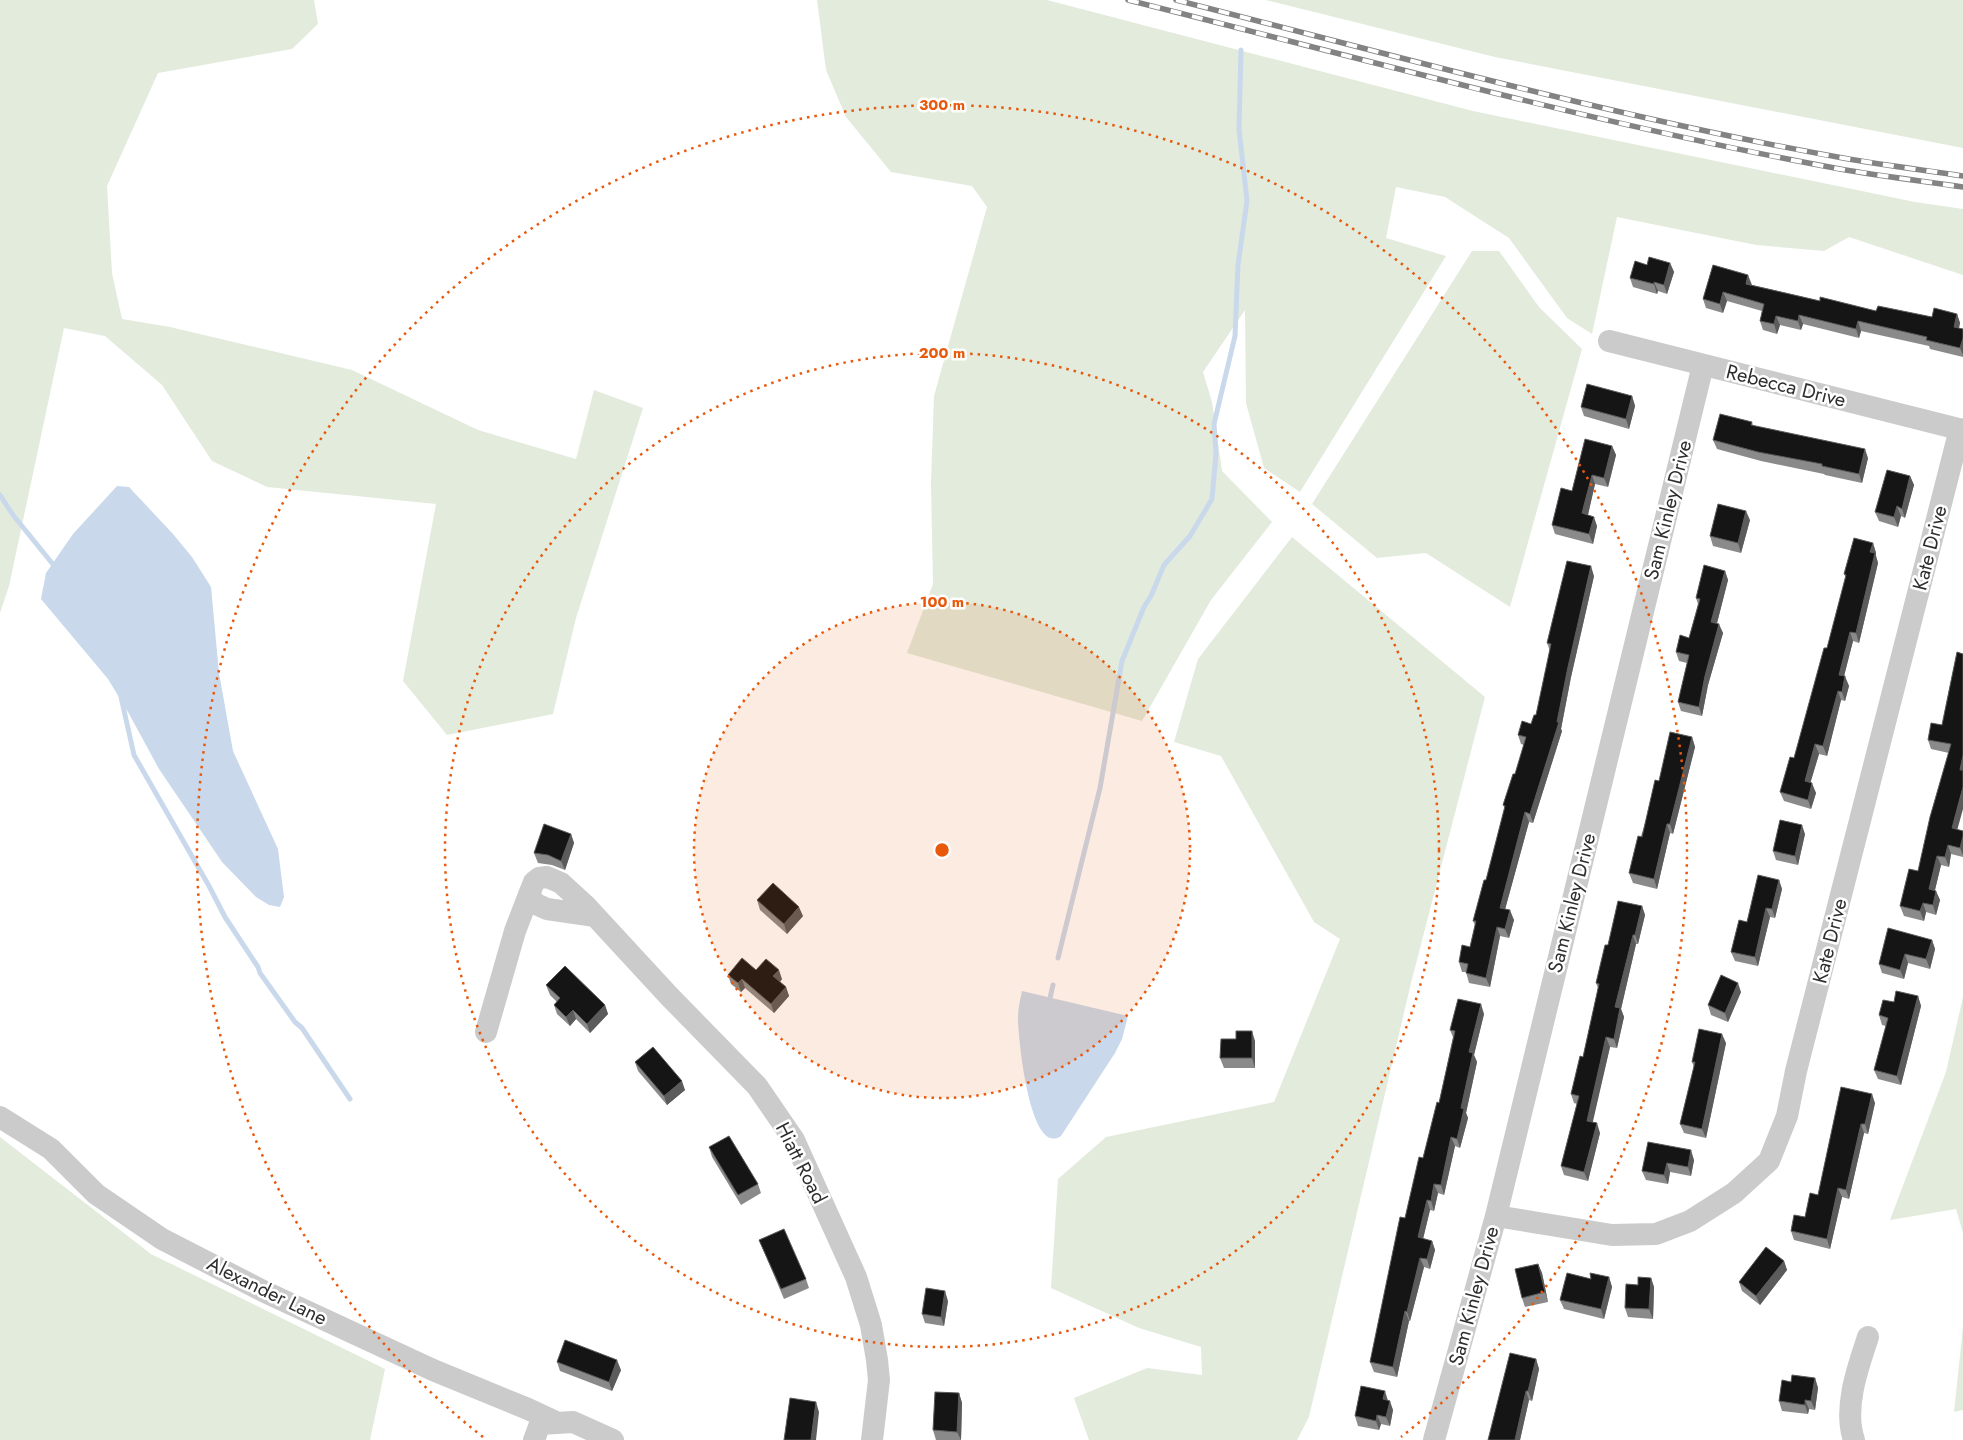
<svg xmlns="http://www.w3.org/2000/svg" width="1963" height="1440" font-family="Jost,sans-serif">
  <style>
    .green { fill: #e2ebdc }
    .water { fill: #c9d9eb }
    .lines { fill: none; stroke-linecap: round; stroke-linejoin: round }
    .stream { stroke: #c9d9eb; stroke-width: 5 }
    .minor { stroke: #cbcbcb; stroke-width: 22 }
    .rail-casing { stroke: #838383; stroke-width: 5.5 }
    .rail { stroke: #fff; stroke-width: 4; stroke-dasharray: 11; stroke-linecap: butt }
    .wall { fill: #8a8a8a }
    .shaded-wall { fill: #5b5b5b }
    .building { fill: #151515; stroke: #5b5b5b }
    .ring { fill: none; stroke: #e8590c; stroke-width: 2.5; stroke-dasharray: 2.5 5 }
    .labels { text-anchor: middle; dominant-baseline: central; stroke-width: 5; stroke-linejoin: round; paint-order: stroke }
    .street-label { font-size: 20px; fill: #2e2e2e; stroke: #fff }
    .centre { fill: #e8590c; stroke: #fff; stroke-width: 2.5 }
    .ring-label { font-size: 15px; text-anchor: middle; font-weight: bold; fill: #e8590c; stroke: #fff; stroke-width: 5; stroke-linejoin: round; paint-order: stroke }
  </style>
  <rect width="100%" height="100%" fill="#fff"/>
  <!-- green -->
  <path class="green" d="M0 0H314L318 24 292 49 158 73 107 186 112 273 122 319 170 327 352 370 478 430 576 459 594 390 643 408 576 618 553 714 447 735 403 681 436 504 267 487 212 461 162 385 105 336 64 328 9 586 0 613Z
    M817 0H1047L1473 111 1915 202 1963 209V275L1849 237 1824 251 1756 245 1617 217 1592 334 1567 318 1509 238 1445 197 1396 187 1386 238 1446 256 1300 492 1264 468 1246 403 1245 310 1203 372 1212 402 1222 471 1272 522 1211 600 1142 721 907 653 933 584 931 483 934 396 987 207 972 186 891 172 846 117 826 70Z
    M1266 0H1963V148L1495 57Z
    M1472 251H1499L1539 307 1582 349 1510 607 1426 553 1377 558 1312 504Z
    M1292 537 1485 697 1411 983 1309 1417 1297 1440H1089L1074 1398 1147 1368 1202 1375 1201 1347 1139 1328 1051 1288 1058 1179 1106 1137 1274 1102 1340 939 1314 922 1221 756 1174 742 1198 659Z
    M1963 997V1233L1956 1209 1890 1220 1946 1072Z
    M0 1137 151 1254 385 1369 370 1440H0Z
    M1963 1327V1410L1954 1412Z"/>
  <!-- water -->
  <path class="water" d="M117 486 129 487 173 534 192 557 211 587 219 673 233 751 278 849 284 897 280 907 269 905 256 897 222 862 159 769 128 712 108 679 41 599 46 573 73 534Z
    M1022 991 1128 1016 1122 1039 1115 1053 1061 1136C1029 1158 1018 1034 1018 1018 1018 1009 1020 1000 1022 991Z"/>
  <g class="lines">
    <!-- stream -->
    <path class="stream" d="M0 495 13 515 56 568
      M121 697 134 755 209 886 225 917 258 967 260 973 295 1022 302 1028 350 1099
      M1058 958 1100 788 1122 661 1144 607 1151 596 1164 565 1190 536 1212 499 1216 453 1214 424 1235 336 1238 265 1247 201 1239 129 1241 50
      M1050 998 1053 985"/>
    <!-- minor -->
    <path class="minor" d="M1609 341 1963 430
      M595 916 547 909 536 904 532 900 530 892 534 882 539 878 547 877 561 883 585 905 669 996 757 1086 794 1140 856 1277 871 1325 877 1360 879 1380 872 1440
      M486 1032 515 931 530 892
      M0 1117 51 1149 96 1194 162 1239 265 1292 433 1370 528 1409 558 1423
      M1496 1216 1612 1235 1656 1234 1690 1221 1734 1193 1769 1161 1787 1116 1796 1071 1960 429
      M534 1440 540 1424 573 1422 613 1440
      M1434 1440 1496 1216 1703 365
      M1854 1440C1843 1408 1858 1367 1868 1337"/>
    <!-- rail casing -->
    <g class="rail-casing">
      <path id="rail" d="M1128 0C1364 59 1600 125 1840 169 1880 176 1922 181 1963 187
        M1176 0C1397 56 1618 118 1843 158 1883 165 1923 170 1963 176"/>
    </g>
    <!-- rail -->
    <use href="#rail" class="rail"/>
  </g>
  <!-- wall -->
  <path class="wall" d="M1670 263 1674 272 1667 294 1658 291 1657 294 1633 287 1630 278 1647 265Z
    M1713 265 1752 285 1820 301 1876 311 1932 317 1957 314 1960 323 1959 328 1963 329V357L1930 349 1929 346 1861 331 1859 338 1803 324 1801 330 1780 325 1777 334 1763 330 1760 321 1762 311 1727 301 1723 313 1706 308 1703 299Z
    M1632 396 1635 406 1629 429 1584 416 1581 407Z
    M1752 422 1753 426 1868 458 1862 483 1825 475 1824 474 1761 461 1717 449 1713 440Z
    M1612 446 1616 455 1608 487 1595 484 1588 515 1597 526 1593 544 1555 534 1552 525 1572 491Z
    M1910 476 1914 485 1905 518 1901 516 1898 527 1879 521 1875 512Z
    M1750 520 1741 553 1713 546 1710 536Z
    M1873 543 1876 553V556L1878 563 1859 643 1853 641 1844 676 1849 686 1845 701 1841 700 1827 756 1819 754 1810 783 1816 793 1811 809 1784 801 1780 792 1794 758 1827 648 1846 578 1844 574Z
    M1725 571 1728 580 1717 623 1723 633 1708 685 1702 716 1681 711 1678 702 1687 663 1679 661 1676 652 1689 638 1698 604 1696 598Z
    M1594 576 1571 677 1561 729 1562 731 1533 823 1529 822 1505 909 1514 920 1509 938 1500 936 1490 987 1469 983 1466 972H1462L1459 962 1470 947 1475 925 1473 921 1486 880 1505 809 1503 805 1515 774 1524 745 1521 744 1518 735 1531 724 1536 715 1550 651 1547 643Z
    M1957 652V830L1963 831V857L1951 854 1949 867 1941 865 1935 890 1940 900 1936 915 1926 912 1924 921 1904 916 1900 906 1918 871 1949 753 1931 749 1928 740 1942 725Z
    M1692 737 1695 747 1673 834 1670 833 1657 889 1633 883 1629 873 1659 781Z
    M571 834 574 843 565 870 552 865 538 863 534 853Z
    M1805 834 1798 865 1776 860 1773 851Z
    M1779 880 1782 889 1775 918 1770 917 1758 966 1735 961 1731 952 1747 922Z
    M757 900 803 916 787 934 760 910Z
    M1642 906 1645 915 1638 944H1636L1621 1009 1624 1017 1617 1048 1610 1047 1592 1122 1600 1133 1588 1181 1564 1175 1561 1166 1577 1104 1574 1103 1571 1094 1583 1057 1598 988 1596 983 1608 945Z
    M1932 940 1935 949 1930 969 1908 963 1904 979 1882 973 1879 964Z
    M756 970 782 979 780 982 786 987 789 996 774 1013 745 988 741 992 731 984 728 975Z
    M546 985 605 1005 608 1014 590 1033 576 1019 570 1026 557 1014 554 1005 557 1002 550 995Z
    M1741 992 1728 1022 1711 1015 1708 1005Z
    M1918 996 1921 1006 1901 1085 1878 1079 1874 1070 1886 1026 1882 1025 1879 1015 1894 1002Z
    M1484 1014 1474 1055 1477 1062 1466 1113 1468 1118 1460 1148 1455 1146 1444 1195 1438 1193 1434 1211 1430 1210 1423 1239 1432 1241 1435 1250 1430 1269 1424 1267 1410 1321H1409L1397 1377 1374 1372 1370 1362 1405 1218 1439 1103 1453 1037 1450 1030Z
    M1255 1041V1068H1224L1220 1058Z
    M1726 1043 1706 1138 1684 1133 1680 1124 1694 1067 1692 1062Z
    M635 1062 685 1090 667 1105 638 1071Z
    M1841 1087 1875 1103 1868 1134 1864 1133 1849 1199 1842 1197 1830 1249 1794 1240 1791 1231 1805 1217 1818 1195Z
    M1648 1142 1694 1160 1691 1176 1670 1172 1668 1184 1646 1180 1642 1171Z
    M709 1147 758 1184 761 1193 741 1205 712 1157Z
    M759 1240 806 1279 809 1288 784 1299Z
    M1784 1261 1787 1270 1760 1305 1742 1291 1739 1282Z
    M1538 1264 1542 1273 1548 1302 1525 1307 1522 1298Z
    M1609 1277 1612 1287 1604 1319 1564 1309 1560 1300 1591 1279Z
    M1651 1278 1654 1287 1653 1319 1628 1317 1625 1308 1638 1285Z
    M948 1301 944 1326 925 1323 922 1314Z
    M1536 1359 1539 1369 1532 1401 1529 1400 1520 1440H1488Z
    M557 1362 621 1370 612 1391 560 1371Z
    M1815 1378 1818 1388 1815 1410 1809 1409 1808 1414 1782 1411 1779 1401Z
    M959 1393 962 1403 961 1440H936L933 1430Z
    M1388 1400 1393 1410 1390 1426 1381 1424 1379 1430 1358 1426 1355 1416Z"/>
  <!-- shaded-wall -->
  <path class="shaded-wall" d="M1670 263 1674 272 1667 294 1664 285Z
    M1748 275 1752 285 1746 284Z
    M1654 282 1658 291 1657 294 1654 284Z
    M1723 292 1727 301 1723 313 1720 304Z
    M1957 314 1960 323 1957 336 1954 327Z
    M1799 315 1803 324 1801 330 1798 321Z
    M1776 316 1780 325 1777 334 1774 324Z
    M1858 321 1861 331 1859 338 1856 329Z
    M1963 338V355L1960 348Z
    M1632 396 1635 406 1629 429 1626 419Z
    M1612 446 1616 455 1608 487 1604 478Z
    M1865 449 1868 458 1862 483 1859 474Z
    M1592 475 1595 484 1586 523 1582 513Z
    M1910 476 1914 485 1905 518 1902 509Z
    M1897 506 1901 516 1898 527 1894 517Z
    M1746 511 1750 520 1741 553 1738 543Z
    M1594 517 1597 526 1593 544 1589 534Z
    M1873 543 1876 553V556L1878 563 1859 643 1856 633 1870 552Z
    M1591 566 1594 576 1571 677 1561 729 1562 731 1533 823 1530 814 1557 722 1568 667Z
    M1725 571 1728 580 1715 631 1711 622Z
    M1719 624 1723 633 1708 685 1702 716 1699 707 1705 676Z
    M1850 632 1853 641 1842 684 1839 675Z
    M1845 676 1849 686 1845 701 1842 692Z
    M1838 691 1841 700 1827 756 1823 746Z
    M1692 737 1695 747 1673 834 1670 824Z
    M1815 744 1819 754 1808 791 1805 781Z
    M1963 755V777L1960 770Z
    M1812 783 1816 793 1811 809 1808 800Z
    M1963 787V809L1955 838 1952 828Z
    M1525 812 1529 822 1503 917 1500 908Z
    M1667 824 1670 833 1657 889 1654 879Z
    M1802 825 1805 834 1798 865 1795 856Z
    M571 834 574 843 565 870 561 861Z
    M1963 836V855L1960 848Z
    M1948 845 1951 854 1949 867 1945 857Z
    M1937 856 1941 865 1933 898 1929 889Z
    M1779 880 1782 889 1775 918 1772 909Z
    M1936 891 1940 900 1936 915 1933 905Z
    M1923 903 1926 912 1924 921 1920 911Z
    M1642 906 1645 915 1638 944 1635 935Z
    M799 907 803 916 787 934 784 924Z
    M1766 908 1770 917 1758 966 1755 957Z
    M1510 910 1514 920 1509 938 1505 929Z
    M1497 927 1500 936 1490 987 1486 978Z
    M1633 935 1636 944 1621 1009 1624 1017 1617 1048 1614 1039 1615 1007Z
    M1932 940 1935 949 1930 969 1926 959Z
    M1905 954 1908 963 1904 979 1900 970Z
    M779 970 782 979 777 986 773 976Z
    M742 979 745 988 741 992 738 983Z
    M1738 983 1741 992 1728 1022 1725 1013Z
    M786 987 789 996 774 1013 771 1004Z
    M1918 996 1921 1006 1901 1085 1897 1076Z
    M1481 1004 1484 1014 1474 1055 1477 1062 1466 1113 1468 1118 1460 1148 1457 1139 1469 1052Z
    M605 1005 608 1014 590 1033 587 1024Z
    M573 1010 576 1019 570 1026 566 1017Z
    M1252 1031 1255 1041V1068L1252 1058Z
    M1722 1034 1726 1043 1706 1138 1702 1129Z
    M1606 1037 1610 1047 1591 1130 1587 1121Z
    M682 1081 685 1090 667 1105 664 1096Z
    M1872 1094 1875 1103 1868 1134 1865 1124Z
    M1597 1123 1600 1133 1588 1181 1584 1172Z
    M1861 1124 1864 1133 1849 1199 1846 1190Z
    M1451 1137 1455 1146 1444 1195 1441 1185Z
    M1691 1150 1694 1160 1691 1176 1688 1167Z
    M1667 1163 1670 1172 1668 1184 1664 1175Z
    M1434 1184 1438 1193 1434 1211 1431 1201Z
    M1838 1188 1842 1197 1830 1249 1827 1239Z
    M1427 1200 1430 1210 1421 1247 1418 1237Z
    M1432 1241 1435 1250 1430 1269 1427 1259Z
    M1420 1258 1424 1267 1410 1321 1407 1312Z
    M1784 1261 1787 1270 1760 1305 1756 1296Z
    M1538 1264 1542 1273 1548 1302 1545 1292Z
    M1609 1277 1612 1287 1604 1319 1601 1309Z
    M1651 1278 1654 1287 1653 1319 1649 1309Z
    M945 1291 948 1301 944 1326 941 1317Z
    M1405 1311 1409 1321 1397 1377 1393 1367Z
    M1536 1359 1539 1369 1532 1401 1528 1391Z
    M617 1360 621 1370 612 1391 609 1382Z
    M1815 1378 1818 1388 1815 1410 1811 1401Z
    M1385 1391 1388 1401 1383 1399Z
    M1526 1391 1529 1400 1520 1440H1515Z
    M959 1393 962 1403 961 1440 957 1432Z
    M1805 1400 1809 1409 1808 1414 1805 1405Z
    M1390 1401 1393 1410 1390 1426 1386 1417Z
    M816 1402 819 1412 816 1440H811Z
    M1377 1415 1381 1424 1379 1430 1376 1421Z"/>
  <!-- building -->
  <path class="building" d="M1649 257 1670 263 1664 285 1654 282V284L1630 278 1635 261 1647 265Z
    M1713 265 1748 275 1746 284 1820 301V297L1876 311 1878 306 1932 317 1934 308 1957 314 1954 327 1963 329V338L1960 348 1926 340 1927 337 1858 321 1856 329 1799 315 1798 321 1776 316 1774 324 1760 321 1764 304 1723 292 1720 304 1703 299Z
    M1587 384 1632 396 1626 419 1581 407Z
    M1720 414 1752 422 1751 425 1865 449 1859 474 1822 466V464L1758 452 1713 440Z
    M1585 439 1612 446 1604 478 1592 475 1582 513 1594 517 1589 534 1552 525 1561 488 1572 491Z
    M1887 470 1910 476 1902 509 1897 506 1894 517 1875 512Z
    M1718 504 1746 511 1738 543 1710 536Z
    M1854 538 1873 543 1870 552 1875 553 1856 633 1850 632 1839 675 1845 676 1842 692 1838 691 1823 746 1815 744 1805 781 1812 783 1808 800 1780 792 1790 757 1794 758 1824 648H1827L1846 575 1844 574Z
    M1567 561 1591 566 1568 667 1557 722H1559L1530 814 1525 812 1500 908 1510 910 1505 929 1497 927 1486 978 1466 973 1468 964 1459 962 1462 945 1470 947 1476 921H1473L1484 880H1486L1505 806 1503 805 1513 774H1515L1526 737 1518 735 1522 721 1531 724 1534 715H1536L1551 644 1547 643Z
    M1704 565 1725 571 1711 622 1719 624 1705 676 1699 707 1678 702 1689 655 1676 652 1680 635 1689 638 1700 599 1696 598Z
    M1957 652 1963 654V755L1960 770H1963V787L1952 828 1963 831V836L1960 848 1948 845 1945 857 1937 856 1929 889 1936 891 1933 905 1923 903 1920 911 1900 906 1909 869 1918 871 1930 817 1951 744 1928 740 1931 723 1942 725Z
    M1670 732 1692 737 1670 824H1667L1654 879 1629 873 1638 836 1642 837 1655 780 1659 781Z
    M1780 820 1802 825 1795 856 1773 851Z
    M544 824 571 834 561 861 548 855 534 853Z
    M1758 875 1779 880 1772 909 1766 908 1755 957 1731 952 1739 920 1747 922Z
    M773 883 799 907 784 924 757 900Z
    M1618 901 1642 906 1635 935H1633L1615 1007 1620 1008 1614 1039 1606 1037 1587 1121 1597 1123 1584 1172 1561 1166 1579 1096 1571 1094 1580 1056 1583 1057 1599 984 1596 983 1605 945H1608Z
    M1888 928 1932 940 1926 959 1905 954 1900 970 1879 964Z
    M742 958 756 970 766 959 779 970 773 976 786 987 771 1004 742 979 738 983 728 975Z
    M565 966 605 1005 587 1024 573 1010 566 1017 554 1005 560 998 546 985Z
    M1721 975 1738 983 1725 1013 1708 1005Z
    M1896 991 1918 996 1897 1076 1874 1070 1888 1018 1879 1015 1883 1000 1894 1002Z
    M1458 999 1481 1004 1469 1052 1473 1053 1461 1108 1464 1109 1457 1139 1451 1137 1441 1185 1434 1184 1431 1201 1427 1200 1418 1237 1432 1241 1427 1259 1420 1258 1407 1312 1405 1311 1393 1367 1370 1362 1400 1217 1405 1218 1419 1157 1423 1158 1437 1102 1439 1103 1455 1031 1450 1030Z
    M1699 1029 1722 1034 1702 1129 1680 1124 1695 1062H1692Z
    M1236 1031H1252V1058H1220L1221 1039H1236Z
    M653 1047 682 1081 664 1096 635 1062Z
    M1841 1087 1872 1094 1865 1124H1861L1846 1190 1838 1188 1827 1239 1791 1231 1794 1215 1805 1217 1810 1193 1818 1195Z
    M729 1136 758 1184 738 1195 709 1147Z
    M1648 1142 1691 1150 1688 1167 1667 1163 1664 1175 1642 1171Z
    M784 1229 806 1279 781 1289 759 1240Z
    M1766 1247 1784 1261 1756 1296 1739 1282Z
    M1538 1264 1545 1292 1522 1298 1515 1269Z
    M1567 1273 1591 1279 1590 1273 1609 1277 1601 1309 1560 1300Z
    M1638 1277 1651 1278 1649 1309 1625 1308 1626 1284 1638 1285Z
    M926 1288 945 1291 941 1317 922 1314Z
    M565 1340 617 1360 609 1382 557 1362Z
    M1510 1353 1536 1359 1528 1391H1526L1515 1440H1488Z
    M1792 1375 1815 1378 1811 1401 1805 1400V1405L1779 1401 1782 1380 1791 1382Z
    M1361 1386 1385 1391 1383 1399 1390 1401 1386 1417 1377 1415 1376 1421 1355 1416Z
    M935 1392 959 1393 957 1432 933 1430Z
    M790 1398 816 1402 811 1440H784Z"/>
  <!-- distance rings -->
  <circle cx="942" cy="850" r="248" fill="#e8590c" fill-opacity=".12"/>
  <g class="ring">
    <circle cx="942" cy="850" r="248"/>
    <circle cx="942" cy="850" r="497"/>
    <path d="M483 1437A745 745 0 1 1 1401 1437"/>
  </g>
  <g class="labels">
    <!-- street labels -->
    <g class="street-label">
      <text transform="translate(1786 386) rotate(14)">Rebecca Drive</text>
      <text transform="translate(1668 510) rotate(-76)">Sam Kinley Drive</text>
      <text transform="translate(1930 548) rotate(-76)">Kate Drive</text>
      <text transform="translate(1572 903) rotate(-76)">Sam Kinley Drive</text>
      <text transform="translate(1830 941) rotate(-76)">Kate Drive</text>
      <text transform="translate(801 1163) rotate(63)">Hiatt Road</text>
      <text transform="translate(267 1291) rotate(26)">Alexander Lane</text>
      <text transform="translate(1474 1296) rotate(-75)">Sam Kinley Drive</text>
    </g>
  </g>
  <circle cx="942" cy="850" r="8" class="centre"/>
  <g class="ring-label">
    <text x="942" y="110">300 m</text>
    <text x="942" y="358">200 m</text>
    <text x="942" y="607">100 m</text>
  </g>
</svg>
